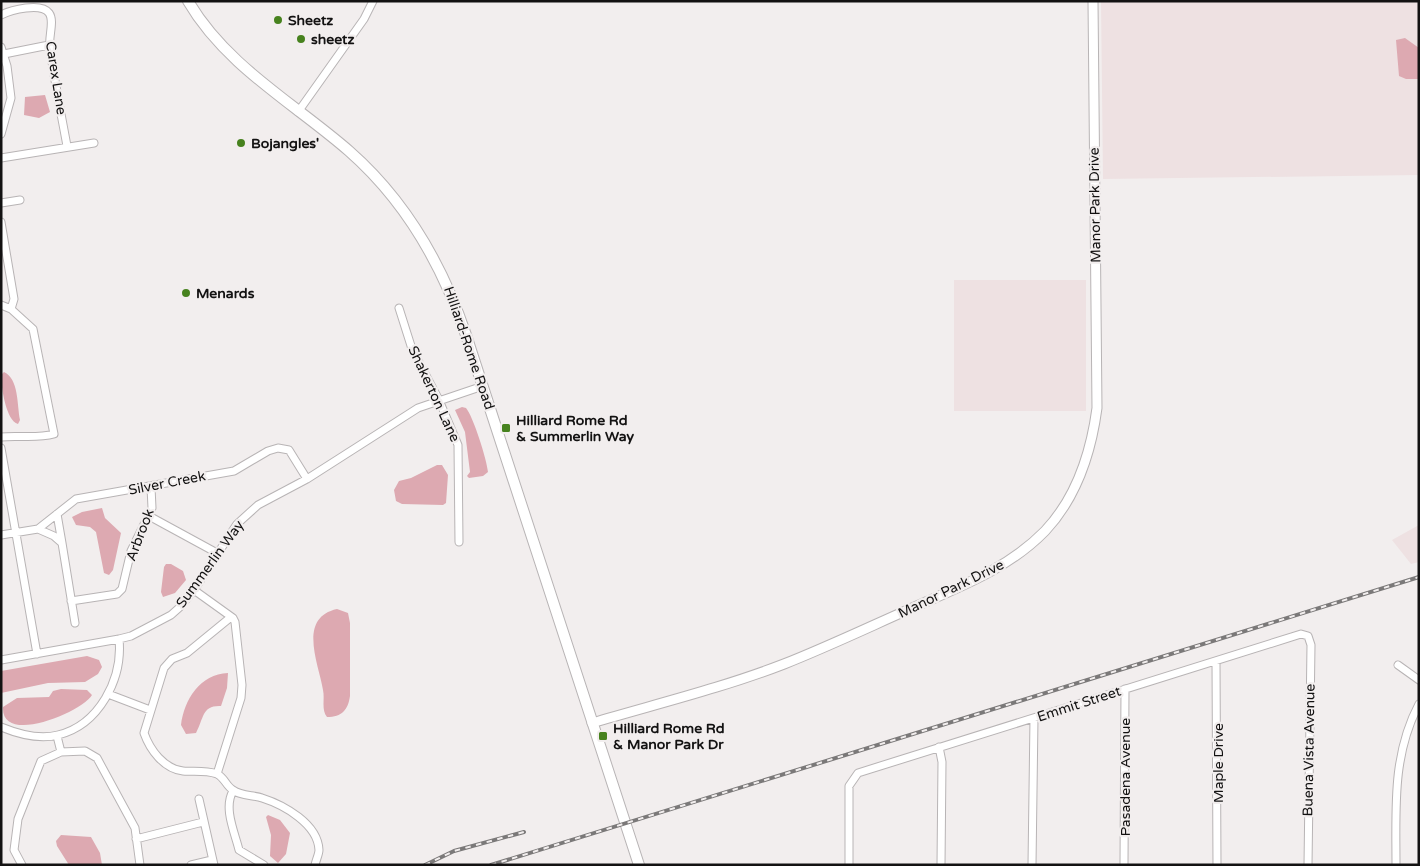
<svg xmlns="http://www.w3.org/2000/svg" width="1420" height="866" font-family="'Varela Round',sans-serif">
  <style>
    .built { fill: #eee1e2 }
    .water { fill: #dda9b1 }
    .lines { fill: none; stroke-linecap: round; stroke-linejoin: round }
    .minor-casing { stroke: #b8b4b5; stroke-width: 9 }
    .tertiary-casing { stroke: #b8b4b5; stroke-width: 11 }
    .secondary-casing { stroke: #b8b4b5; stroke-width: 12 }
    .minor { stroke: #fff; stroke-width: 7 }
    .tertiary { stroke: #fff; stroke-width: 9 }
    .secondary { stroke: #fff; stroke-width: 10 }
    .rail-casing { stroke: #7b7979; stroke-width: 4 }
    .rail { stroke: #f2eeee; stroke-width: 2; stroke-dasharray: 5.5; stroke-linecap: butt }
    .poi-dot { fill: #47821e; stroke: #f2eeee; stroke-width: 2 }
    .labels { text-anchor: middle; dominant-baseline: central; stroke-width: 4.5; stroke-linejoin: round; paint-order: stroke }
    .poi-label { font-size: 14px; font-weight: bold; fill: #131212; stroke: #f2eeee; text-anchor: start }
    .street-label { font-size: 14px; fill: #131212; stroke: #f2eeee }
  </style>
  <rect width="100%" height="100%" fill="#f2eeee"/>
  <!-- built -->
  <path class="built" d="M1101 1H1419V175L1103 179Z
    M954 280H1086V411H954Z
    M1419 525V562L1411 564 1392 540Z"/>
  <!-- water -->
  <path class="water" d="M1405 38 1419 48V79H1406L1399 76 1396 40Z
    M45 95 50 112 39 118 24 115 25 97Z
    M4 372C19 379 17 405 20 420L18 424C6 421 1 386 1 375Z
    M462 407 466 408C473 416 487 460 488 472L483 476 469 478 467 476 470 472 465 432 455 410Z
    M437 465H442L448 475 446 503 443 505 402 504 396 501 394 490 399 481 411 478Z
    M102 508 105 518 121 533 113 570 109 575 104 573 96 532 90 527 76 525 72 517 82 512Z
    M171 564 183 571 186 580 175 593 163 597 161 592 164 567 166 564Z
    M337 609 348 613 350 623V696C348 710 342 717 327 717 321 710 325 699 323 690 319 664 297 618 337 609Z
    M87 656 99 660 102 667 98 674 85 682 48 683 1 693V671Z
    M228 673 227 688 221 706C202 705 204 718 196 733L186 734 181 725C184 700 200 674 228 673Z
    M61 689 87 690 92 695C82 712 1 746 3 707L17 698 49 697 53 691Z
    M268 815 280 820 290 833 286 854 278 863 270 856 271 835 266 817Z
    M61 835 91 837 100 853 102 865H69L57 846 56 841Z"/>
  <g class="lines">
    <!-- minor casing -->
    <g class="minor-casing">
      <path id="minor" d="M1 15C11 10 41 2 49 13 55 21 48 37 50 47 54 80 61 113 67 146
        M1 47 7 66 11 98 1 134
        M4 54 49 45
        M298 112 364 19 373 1
        M1 158 94 143
        M1 203 20 200
        M1 222 14 299 11 309
        M1 305 11 309 33 329 54 434C36 439 19 435 1 437
        M399 308 412 349 439 400 458 445 459 542
        M1 448 37 654
        M57 514 62 543
        M149 516 217 553
        M38 529 54 536 62 543 75 623
        M1 535 38 529 76 499 234 471 268 451 278 448 289 450 307 479
        M194 590 233 618 235 622 242 685 241 698 217 774
        M71 601 117 594 122 589 131 551 152 508 151 487
        M231 617 187 653 172 659 164 668 144 733C150 750 164 769 183 771 194 772 205 770 217 774 225 778 226 786 233 790 240 796 254 795 262 798 284 805 318 824 319 850 319 854 316 860 315 865
        M1 660 119 639 131 636 171 615 180 607 194 590 237 524 258 505 307 479 418 408 483 386
        M1216 661 1217 865
        M1398 665 1419 680
        M108 694 150 710
        M1 727C18 734 39 740 58 735 99 725 123 679 119 639
        M939 747 942 762 941 865
        M61 752 85 751 97 758 135 828 140 865
        M233 791C223 808 235 833 239 850L264 865
        M199 799 214 865
        M136 839 203 822
        M22 865 14 850 18 819 41 761 61 752 57 736
        M191 865 212 860
        M849 865V786L858 773 1301 634 1308 636 1311 645 1308 865
        M1032 865 1034 718
        M1124 865 1125 689
        M1396 865C1396 809 1392 755 1419 704"/>
    </g>
    <!-- tertiary casing -->
    <g class="tertiary-casing">
      <path id="tertiary" d="M592 723C656 704 722 688 784 664 827 647 869 627 912 608 959 587 1008 569 1045 531 1077 497 1091 453 1097 408L1093 1"/>
    </g>
    <!-- secondary casing -->
    <g class="secondary-casing">
      <path id="secondary" d="M188 1C226 66 294 103 349 151 406 201 442 264 466 335L639 865"/>
    </g>
    <!-- minor -->
    <use href="#minor" class="minor"/>
    <!-- tertiary -->
    <use href="#tertiary" class="tertiary"/>
    <!-- secondary -->
    <use href="#secondary" class="secondary"/>
    <!-- rail casing -->
    <g class="rail-casing">
      <path id="rail" d="M425 865 454 851 524 832
        M491 865 1419 577"/>
    </g>
    <!-- rail -->
    <use href="#rail" class="rail"/>
  </g>
  <!-- markers -->
  <g class="poi-dot">
    <circle cx="278" cy="20" r="5"/>
    <circle cx="301" cy="39" r="5"/>
    <circle cx="241" cy="143" r="5"/>
    <circle cx="186" cy="293" r="5"/>
    <rect x="501" y="423" width="10" height="10" rx="2.5"/>
    <rect x="598" y="731" width="10" height="10" rx="2.5"/>
  </g>
  <g class="labels">
    <!-- poi labels -->
    <g class="poi-label">
      <text x="288" y="20">Sheetz</text>
      <text x="311" y="39">sheetz</text>
      <text x="251" y="143">Bojangles'</text>
      <text x="196" y="293">Menards</text>
      <text x="516" y="420">Hilliard Rome Rd<tspan x="516" dy="16">&amp; Summerlin Way</tspan></text>
      <text x="613" y="728">Hilliard Rome Rd<tspan x="613" dy="16">&amp; Manor Park Dr</tspan></text>
    </g>
    <!-- street labels -->
    <g class="street-label">
      <text transform="translate(56 78) rotate(81)">Carex Lane</text>
      <text transform="translate(1095 205) rotate(-91)">Manor Park Drive</text>
      <text transform="translate(469 348) rotate(71)">Hilliard-Rome Road</text>
      <text transform="translate(434 394) rotate(65)">Shakerton Lane</text>
      <text transform="translate(167 483) rotate(-11)">Silver Creek</text>
      <text transform="translate(140 535) rotate(-69)">Arbrook</text>
      <text transform="translate(210 564) rotate(-54)">Summerlin Way</text>
      <text transform="translate(951 589) rotate(-26)">Manor Park Drive</text>
      <text transform="translate(1079 704) rotate(-18)">Emmit Street</text>
      <text transform="translate(1309 750) rotate(-89)">Buena Vista Avenue</text>
      <text transform="translate(1218 763) rotate(-90)">Maple Drive</text>
      <text transform="translate(1125 777) rotate(-90)">Pasadena Avenue</text>
    </g>
  </g>
  <!-- border -->
  <rect width="1420" height="866" fill="none" stroke="#131212" stroke-width="5"/>
</svg>
